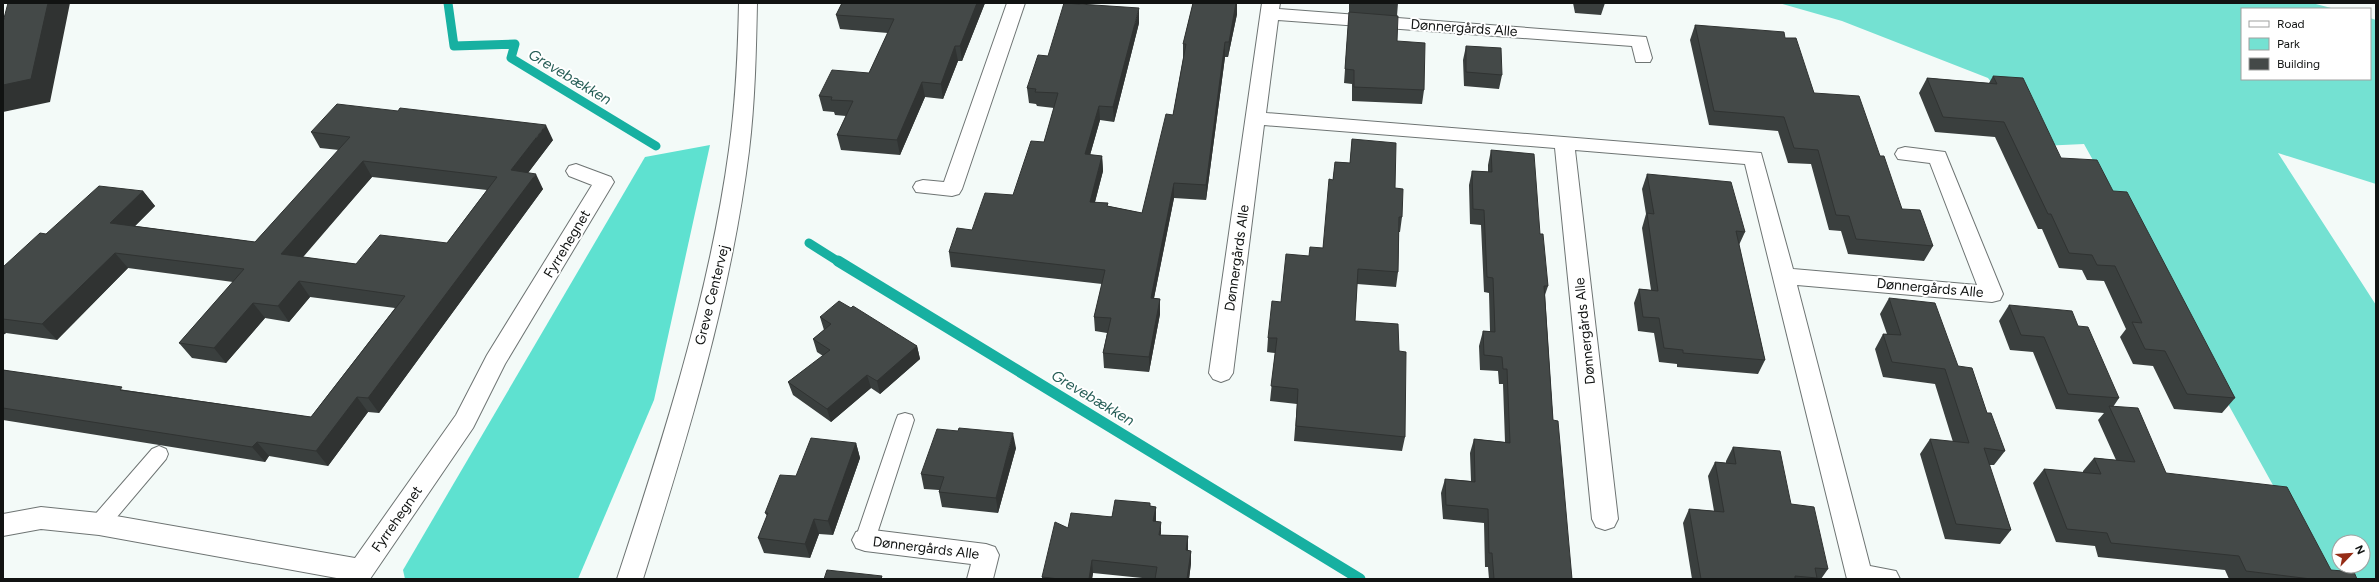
<svg xmlns="http://www.w3.org/2000/svg" width="2379" height="582" font-family="Figtree,sans-serif">
  <style>
    .green { fill: #74e1d2; fill-rule: evenodd }
    .forest { fill: #5ee1d0 }
    .lines { fill: none; stroke-linecap: round; stroke-linejoin: round }
    .stream-far1 { stroke: #17b0a1; stroke-width: 9 }
    .stream { stroke: #17b0a1; stroke-width: 11 }
    .lane-casing { stroke: #6e7473; stroke-width: 2 }
    .street-casing { stroke: #6e7473; stroke-width: 2 }
    .secondary-casing { stroke: #6e7473; stroke-width: 2 }
    .lane { fill: #fff; fill-rule: evenodd }
    .street { fill: #fff; fill-rule: evenodd }
    .secondary { fill: #fff; fill-rule: evenodd }
    .wall { fill: #3a3f3e; fill-rule: evenodd }
    .shaded-wall { fill: #303332 }
    .building { fill: #444948; stroke: #303332; fill-rule: evenodd }
    .labels { text-anchor: middle; dominant-baseline: central; stroke-width: 4; stroke-linejoin: round; paint-order: stroke }
    .street-label { font-size: 14px; fill: #111312; stroke: #fff }
    .water-label { font-size: 15px; font-style: italic; fill: #275e57; stroke: #fff }
  </style>
  <rect width="100%" height="100%" fill="#f3faf8"/>
  <!-- green -->
  <path class="green" d="M1779 3H2312L2335 9H2242V79H2370V18L2376 20V184L2278 153 2376 305V579H2325L2084 144 2041 146 1988 78 1842 21ZM2339 542H2363V566H2339Z"/>
  <!-- forest -->
  <path class="forest" d="M710 145 654 400 578 579H405L403 570 645 157Z"/>
  <g class="lines">
    <!-- stream-far1 -->
    <path class="stream-far1" d="M448 3 454 46 515 44 511 58 656 146
      M809 243 839 262"/>
    <!-- stream -->
    <path class="stream" d="M838 261 1360 579"/>
    <!-- lane casing -->
    <g class="lane-casing">
      <path id="lane" d="M905 413 912 415 914 420 875 540 872 546 865 549 858 546 855 540 896 420 898 415Z
        M159 446 166 449 168 454 166 459 106 530 99 532 92 530 89 524 92 518 152 449Z"/>
    </g>
    <!-- street casing -->
    <g class="street-casing">
      <path id="street" d="M1007 3H1025L962 189 959 194 952 196 916 192 913 187 916 182 923 180 944 182Z
        M1262 3H1280L1279 9 1646 37 1652 58 1650 62H1636L1632 46 1278 20 1266 113 1761 153 1793 269 1977 285 1930 163 1898 159 1895 154 1898 149 1905 147 1945 152 2003 294 2000 300 1992 302 1797 285 1870 566 1896 571 1900 579H1847L1745 164 1575 150 1618 519 1614 527 1605 530 1596 527 1592 519 1555 148 1264 125 1233 373 1229 379 1221 382 1213 379 1209 373Z
        M576 164 611 177 614 182 505 364 473 428 370 579H342L99 535 41 529 3 536V514L41 507 99 513 355 558 456 415 487 355 592 185 569 176 566 171 569 166Z
        M865 529 986 544 995 547 999 555 993 579H967L971 564 865 551 856 548 852 540 856 532Z"/>
    </g>
    <!-- secondary casing -->
    <g class="secondary-casing">
      <path id="secondary" d="M739 3H757C756 52 755 102 749 151 731 297 687 439 643 579H617C663 439 709 297 729 150 736 101 738 52 739 3Z"/>
    </g>
    <!-- lane -->
    <use href="#lane" class="lane"/>
    <!-- street -->
    <use href="#street" class="street"/>
    <!-- secondary -->
    <use href="#secondary" class="secondary"/>
  </g>
  <!-- wall -->
  <path class="wall" d="M842 3H985L962 61H958L943 99 925 97 900 155 841 150 837 135 846 116 835 115 834 112 823 111 819 96 869 73 888 33 840 29 836 15Z
    M1193 3H1237V14L1228 57H1225L1206 200 1174 198 1154 298 1160 299V314L1149 372 1104 368 1103 353 1107 333 1095 331 1094 317 1102 284 951 267 949 252 972 230 1013 195 1044 142 1054 108 1037 106 1036 104 1029 103 1027 88 1048 56 1139 23 1114 122 1100 120 1090 155 1102 156 1103 171 1095 202 1108 206 1142 213 1173 115 1183 59V44Z
    M1349 3H1398L1397 16V41L1424 90 1422 104 1352 101V84L1344 83 1349 13Z
    M1573 3H1605L1601 15 1575 13Z
    M1695 25 1785 38 1814 93 1880 156 1902 209 1933 246 1924 261 1848 254 1841 231 1829 230 1811 164 1788 163 1778 131 1709 125 1690 40Z
    M1466 46 1502 75 1499 89 1464 86 1463 60Z
    M1993 76 2061 158 2113 191 2235 398 2222 413 2174 409 2153 366 2133 364 2120 337 2126 329 2104 281 2087 280 2082 270 2059 268 2042 229H2038L1995 137 1935 132 1919 93 1927 78 1989 83Z
    M311 132 553 140 528 173 543 189 379 413 368 412 328 466 269 456 265 462 3 420V370L125 390 311 417 395 308 310 297 289 322 265 318 226 363 192 358 179 343 233 282 128 268 57 340 6 333 3 335V267L46 234 143 191 155 206 135 226 255 242 339 150 320 148ZM372 177 487 190 447 243 356 264 302 257Z
    M1352 139 1395 188 1402 217 1400 232H1399L1398 272 1396 287 1357 284 1355 321 1399 351 1405 437 1402 451 1294 441 1297 404 1270 401 1275 353 1267 352 1268 338 1281 302 1309 256 1323 248 1333 180 1335 162 1350 163Z
    M1491 150 1540 234 1548 286 1545 295 1553 420 1572 579H1489L1488 567H1485L1484 523 1443 519 1441 493 1445 479 1471 481 1470 453 1474 439 1505 442 1503 384H1499L1498 371 1480 370 1479 346 1483 331H1490L1489 293 1484 292 1481 225 1470 224 1469 185 1472 171 1488 172V165Z
    M1647 174 1745 232 1739 245 1765 360 1758 374 1677 367V364L1659 362 1654 333 1638 331 1634 303 1639 289 1651 290 1642 228 1646 214 1642 189Z
    M1889 298 1958 366 1987 413 2005 451 1994 465H1989L2011 530 2000 544 1945 539 1920 454 1930 439 1953 442 1935 384 1883 377 1875 349 1883 334H1887L1880 314Z
    M2009 305 2078 326 2119 398 2113 407 2166 473 2331 570 2357 579H2229L2225 570 2098 557 2095 546 2056 542 2033 483 2044 469 2083 473V471L2094 458 2116 460 2098 420 2104 413 2056 409 2033 352 2010 350 1999 321Z
    M851 308 917 346 920 359 880 394 871 388 831 422 793 395 788 382 823 356 817 352 813 339 824 330 820 317Z
    M856 443 860 458 833 535 819 534 810 558 764 553 758 538 767 516 765 513 796 476Z
    M1733 447 1791 504 1828 569 1821 579H1692L1683 523 1689 509 1714 511 1708 476 1715 462 1726 463V461Z
    M1016 448 998 513 942 507 939 492V490L924 489 921 474Z
    M1150 506 1156 507V521L1161 535 1188 536V551H1191V563L1189 579H1152L1093 573 1092 579H1042V577L1068 528Z"/>
  <!-- shaded-wall -->
  <path class="shaded-wall" d="M48 3H70L50 102 3 112V85Z
    M977 3H985L962 61 960 46Z
    M1236 3H1237V14L1228 57 1229 42Z
    M1139 8V23L1114 122 1113 107Z
    M1225 42V57L1206 200V185Z
    M955 46 958 61 943 99 941 84Z
    M922 82 925 97 900 155 897 140Z
    M1099 106 1100 120 1086 169 1085 154Z
    M546 125 553 140 518 186 511 170Z
    M1102 156 1103 171 1091 217 1090 202Z
    M363 161 372 177 292 270 281 254Z
    M536 174 543 189 379 413 368 398Z
    M1174 183V198L1151 313V298Z
    M143 191 155 206 123 238 110 223Z
    M115 253 128 268 57 340 42 324Z
    M299 281 310 297 289 322 278 306Z
    M1160 299V314L1149 372V357Z
    M253 303 265 318 226 363 214 348Z
    M3 330 6 333 3 335Z
    M917 346 920 359 880 394 877 381Z
    M867 375 871 388 831 422 827 409Z
    M357 397 368 412 328 466 316 451Z
    M1013 433 1016 448 998 513 996 498Z
    M257 442 269 456 265 462 252 447Z
    M856 443 860 458 833 535 828 521Z
    M1156 507V519L1153 533V521Z
    M814 519 819 534 810 558 805 544Z
    M1161 522V534L1159 535Z
    M1188 536V548L1186 563V550Z
    M1191 551V563L1189 579H1187Z
    M1092 560 1093 573 1092 579H1089Z"/>
  <!-- building -->
  <path class="building" d="M8 3H48L31 79 3 85V22Z
    M842 3H977L960 46H955L941 84 922 82 897 140 837 135 853 101 831 100 832 97 819 96 832 70 869 73 894 19 836 15Z
    M1064 3 1139 8 1113 107 1099 106 1085 154 1102 156 1090 202 1108 203 1107 206 1142 213 1166 114 1173 115 1186 44H1183L1193 3H1236L1229 42H1225L1206 185 1174 183 1151 298 1160 299 1149 357 1103 353 1111 318 1094 317 1105 270 949 252 957 228 972 230 985 193 1013 195 1031 141 1044 142 1058 93 1035 92 1036 89 1027 88 1038 55 1048 56Z
    M1349 12 1398 16 1397 41 1425 43 1424 90 1354 87V70L1345 69Z
    M1695 25 1784 32 1785 38H1796L1814 93 1859 96 1880 156H1884L1902 209 1920 210 1933 246 1856 239 1849 216 1836 215 1818 150 1794 148 1784 117 1714 111Z
    M1466 46 1501 48 1502 75 1466 72Z
    M1993 76 2023 78 2061 158 2097 160 2113 191 2127 192 2235 398 2187 394 2165 351 2145 349 2132 322 2142 323 2115 266 2097 265 2092 255 2069 253 2051 214H2048L2004 122 1943 117 1927 78 1997 84Z
    M337 104 398 111 400 108 546 125 511 170 536 174 368 398 357 397 316 451 257 442 252 447 3 408V370L122 387 120 390 311 417 405 296 299 281 278 306 253 303 214 348 179 343 244 269 115 253 42 324 3 319V267L40 233 46 234 99 186 143 191 110 223 255 242 350 137 311 132ZM363 161 497 177 447 243 380 235 356 264 281 254Z
    M1352 139 1396 143 1395 188 1403 189 1402 217H1399L1398 272 1358 269 1355 321 1398 324 1399 351 1406 352 1405 437 1296 426 1298 389 1271 386 1277 338H1268L1272 301 1281 302 1286 254 1309 256 1310 247 1323 248 1329 179 1333 180 1335 162 1350 163Z
    M1491 150 1534 154 1540 234H1543L1548 286H1544L1553 420 1558 421 1572 579H1494L1492 553H1489L1488 509 1446 505 1445 479 1475 482 1474 439 1510 443 1507 369H1503L1502 357 1484 355 1483 331 1495 332 1493 278 1487 277 1484 210 1473 209 1472 171 1492 172Z
    M1647 174 1731 182 1745 232 1736 231 1765 360 1683 353V350L1664 348 1659 318 1643 317 1639 289 1658 291 1647 213 1654 214Z
    M1889 298 1935 303 1958 366 1972 368 1987 413H1991L2005 451 1984 448 2011 530 1956 524 1930 439 1969 443 1945 369 1892 362 1883 334 1901 335Z
    M839 301 851 308 853 306 917 346 877 381 867 375 827 409 788 382 830 350 813 339 831 324 820 317Z
    M2009 305 2072 311 2078 326 2088 327 2119 398 2068 394 2044 337 2021 335Z
    M2109 406 2138 408 2166 473 2287 487 2331 570 2354 572 2357 579H2311L2246 571 2239 556 2111 543 2107 533 2067 529 2044 469 2101 474 2094 458 2135 462Z
    M959 428 1013 433 996 498 939 492 944 477 921 474 937 429 958 431Z
    M811 438 856 443 828 521 814 519 805 544 758 538 768 513H765L780 475 796 476Z
    M1733 447 1780 451 1791 504 1814 507 1828 569 1815 568 1817 578 1795 576V579H1701L1689 509 1724 512 1715 462 1736 464Z
    M1115 500 1150 503V506L1156 507 1153 521 1161 522 1159 535 1188 536 1186 550 1191 551 1187 579H1155L1157 567 1092 560 1089 579H1059L1042 577 1055 522 1068 528 1071 513 1112 517Z
    M827 570 882 576 881 579H824Z"/>
  <g class="labels">
    <!-- street labels -->
    <g class="street-label">
      <text transform="translate(1464 28) rotate(4)">Dønnergårds Alle</text>
      <text transform="translate(567 244) rotate(-59)">Fyrrehegnet</text>
      <text transform="translate(1237 258) rotate(-82)">Dønnergårds Alle</text>
      <text transform="translate(1930 288) rotate(5)">Dønnergårds Alle</text>
      <text transform="translate(712 295) rotate(-76)">Greve Centervej</text>
      <text transform="translate(1585 331) rotate(-96)">Dønnergårds Alle</text>
      <text transform="translate(397 519) rotate(-55)">Fyrrehegnet</text>
      <text transform="translate(926 548) rotate(7)">Dønnergårds Alle</text>
    </g>
    <!-- water labels -->
    <g class="water-label">
      <text transform="translate(570 77) rotate(31)">Grevebækken</text>
      <text transform="translate(1093 398) rotate(31)">Grevebækken</text>
    </g>
  </g>
  <!-- border -->
  <rect width="2379" height="582" fill="none" stroke="#111312" stroke-width="8"/>
  <!-- legend -->
  <rect x="2241" y="8" width="130" height="72" fill="#ffffff" stroke="#a0a1a0"/>
  <rect x="2249" y="21" width="20" height="6" fill="#ffffff" stroke="#a0a1a0"/>
  <text x="2277" y="28" font-size="12" fill="#111312">Road</text>
  <rect x="2249" y="38" width="20" height="12" fill="#74e1d2" stroke="#a0a1a0"/>
  <text x="2277" y="48" font-size="12" fill="#111312">Park</text>
  <rect x="2249" y="58" width="20" height="12" fill="#444948" stroke="#a0a1a0"/>
  <text x="2277" y="68" font-size="12" fill="#111312">Building</text>
  <!-- north arrow -->
  <g transform="translate(2351 554) rotate(65)"><circle r="19" fill="#ffffff" stroke="#a0a1a0"/>
  <path d="M0-3L7 15L0 10L-7 15Z" fill="#952c16"/>
  <text y="-6" font-size="11" font-weight="bold" text-anchor="middle" fill="#111312">N</text>
  </g>
</svg>
